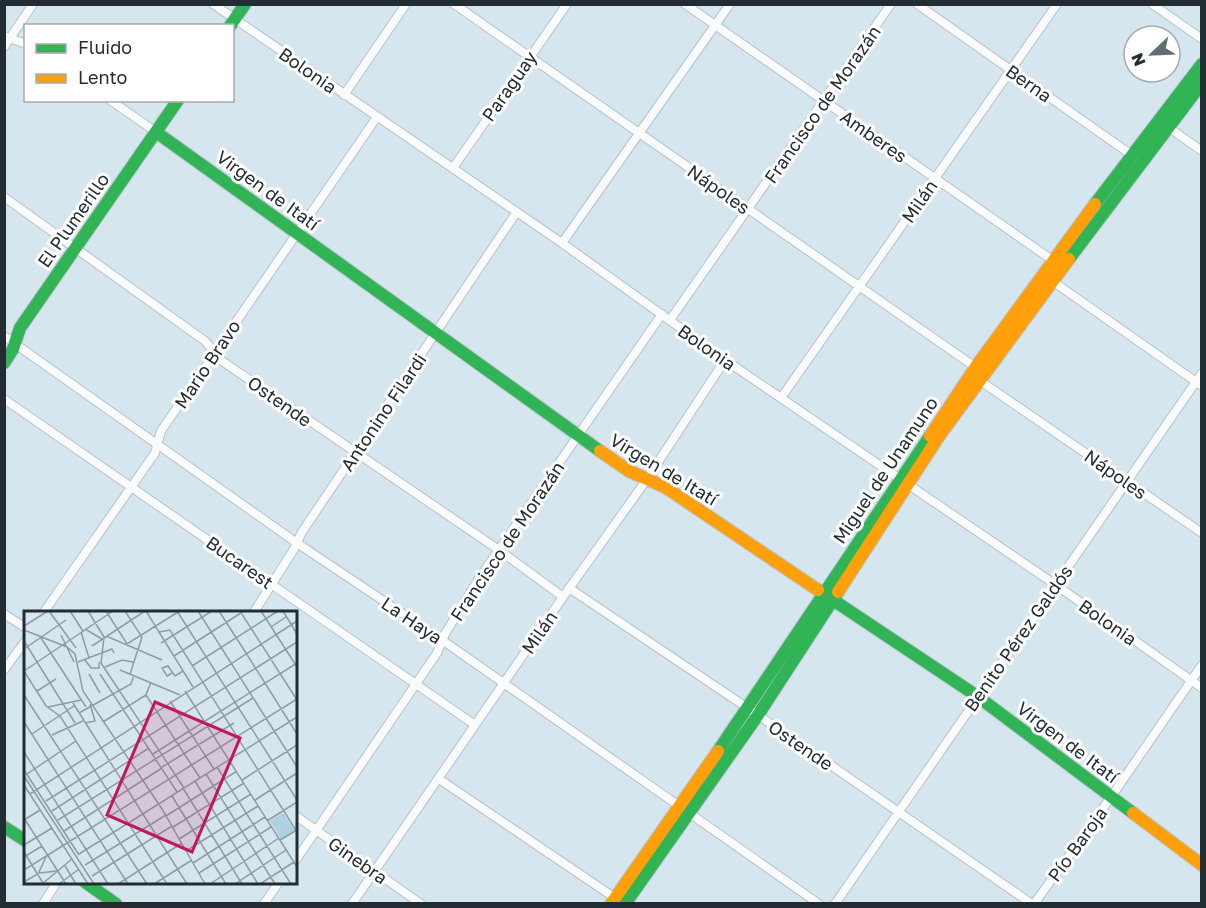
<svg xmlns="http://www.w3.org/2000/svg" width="1206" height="908" font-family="'Golos Text',sans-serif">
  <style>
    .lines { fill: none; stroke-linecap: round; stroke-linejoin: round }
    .street-casing { stroke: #b6c2c9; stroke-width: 10 }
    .fast-casing { stroke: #b6c2c9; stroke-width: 14 }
    .slow-casing { stroke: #b6c2c9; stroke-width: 14 }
    .street { stroke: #f9fbfc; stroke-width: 8 }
    .fast { stroke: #30b455; stroke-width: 12 }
    .slow { stroke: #ff9f0a; stroke-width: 12 }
    .labels { text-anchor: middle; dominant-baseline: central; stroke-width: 6; stroke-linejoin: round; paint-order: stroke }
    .street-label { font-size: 18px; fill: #222d33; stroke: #fff }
    .inset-road { fill: none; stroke: #8e9ca3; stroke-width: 1.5 }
    .view { fill: #c2185b; fill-opacity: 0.15; stroke: #c2185b; stroke-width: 3 }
    .inset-edge { fill: none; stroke: #222d33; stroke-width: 3 }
  </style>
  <rect width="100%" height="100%" fill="#d6e6ee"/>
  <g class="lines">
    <!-- street casing -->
    <g class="street-casing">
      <path id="street" d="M213 4 562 243 725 360 1056 585 1202 688
        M454 4 978 369
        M685 4 1055 262
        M917 4 1136 158
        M1152 4 1202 39
        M4 36 26 44
        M4 47 33 4
        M344 95 406 4
        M110 100 156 132
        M1165 125 1202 151
        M453 168 567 4
        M4 197 205 341 222 361 499 550 563 597
        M562 243 730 4
        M1048 278 1202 386
        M670 320 891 4
        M4 336 297 543 442 640 819 904
        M976 378 1202 533
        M781 398 1057 4
        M4 399 475 725
        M569 588 758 715 1032 904
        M44 612 155 453 161 431 377 117
        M254 612 294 549 302 532 516 213
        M4 614 26 628
        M4 670 26 640
        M439 779 618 900
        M296 816 421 904
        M296 860 437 653 445 634 478 580 662 314
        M43 904 57 882
        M264 904 279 882
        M352 904 563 597 647 479 725 360
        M835 904 1202 373
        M1034 904 1111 797 1202 665"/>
    </g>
    <!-- fast casing -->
    <g class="fast-casing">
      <path id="fast" d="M230 26 245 4
        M156 132 600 451
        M1095 204 1202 64
        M1069 259 1202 83
        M4 363 13 349 20 328 178 100
        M818 590 977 696 1133 813
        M718 751 930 436
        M4 827 26 841
        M85 882 116 904
        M625 904 758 715 838 592"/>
    </g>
    <!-- slow casing -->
    <g class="slow-casing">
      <path id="slow" d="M930 436 975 368 1095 204
        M600 451 629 471 665 487 818 590
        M838 592 939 436 1069 259
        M1133 813 1202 865
        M611 904 718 751"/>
    </g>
    <!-- street -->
    <use href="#street" class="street"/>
    <!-- fast -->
    <use href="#fast" class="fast"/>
    <!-- slow -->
    <use href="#slow" class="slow"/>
  </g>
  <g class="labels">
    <!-- street labels -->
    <g class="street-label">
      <text transform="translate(308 70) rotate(35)">Bolonia</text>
      <text transform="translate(1029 83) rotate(35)">Berna</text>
      <text transform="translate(509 86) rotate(-55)">Paraguay</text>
      <text transform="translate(822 104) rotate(-55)">Francisco de Morazán</text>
      <text transform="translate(874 136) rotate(35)">Amberes</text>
      <text transform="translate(719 189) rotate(35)">Nápoles</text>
      <text transform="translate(268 190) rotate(36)">Virgen de Itatí</text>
      <text transform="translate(919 201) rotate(-55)">Milán</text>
      <text transform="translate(73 220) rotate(-55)">El Plumerillo</text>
      <text transform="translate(707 347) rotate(35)">Bolonia</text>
      <text transform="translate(207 364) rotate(-56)">Mario Bravo</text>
      <text transform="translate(280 401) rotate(35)">Ostende</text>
      <text transform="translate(383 412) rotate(-56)">Antonino Filardi</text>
      <text transform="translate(664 469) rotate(31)">Virgen de Itatí</text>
      <text transform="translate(885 470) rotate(-56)">Miguel de Unamuno</text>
      <text transform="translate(1116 474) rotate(35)">Nápoles</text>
      <text transform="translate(507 541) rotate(-56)">Francisco de Morazán</text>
      <text transform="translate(240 562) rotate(35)">Bucarest</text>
      <text transform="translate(412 620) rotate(34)">La Haya</text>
      <text transform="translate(1108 622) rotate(35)">Bolonia</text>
      <text transform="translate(539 632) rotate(-55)">Milán</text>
      <text transform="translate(1018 638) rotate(-55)">Benito Pérez Galdós</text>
      <text transform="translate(1068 742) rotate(37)">Virgen de Itatí</text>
      <text transform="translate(801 745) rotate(34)">Ostende</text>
      <text transform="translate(1077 844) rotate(-54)">Pío Baroja</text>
      <text transform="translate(358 860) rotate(35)">Ginebra</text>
    </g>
  </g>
  <!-- overview -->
  <g transform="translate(24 611)">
    <rect width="273" height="273" fill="#d6e6ee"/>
    <path d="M259 202 271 220 257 228 246 210Z" fill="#aed1e3"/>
    <path class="inset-road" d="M25 0 52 37M46 0 59 20M64 0 80 26M82 0 103 33 154 1M101 0 118 26 106 63M122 0 169 76M153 0 273 189M174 0 273 156M195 0 222 42M216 0 273 89M237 0 273 56M259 0 273 23M0 15 24 0M247 16 262 6M61 18 78 28M0 19 43 36 51 43 59 80 138 198 181 273M57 21 65 47M135 21 146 19 273 221M37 24 50 51M82 25 138 49M80 26 77 52 160 177M17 27 62 96M0 30 51 112M137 32 188 0M68 35 121 0M0 38 42 9M222 42 273 123M150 45 220 0M61 49 67 57H75V51M54 51 88 38 90 42M168 55 254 0M81 56 98 49 109 51M96 59 156 84M0 60 22 95 36 105 143 273M0 60 89 0M148 62 143 65 138 57 144 55 151 65 159 60M65 63 76 82M76 63 153 181M13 80 32 68M161 80 273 256M0 84 123 273M122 84 176 167M146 90 190 158M49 92 163 273M24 96 57 89M55 102 107 73 110 64M0 111 104 273M79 111 122 84 127 71M61 112 71 110 66 93M8 123 50 95M28 124 59 110M0 141 84 273M129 143 273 52M138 156 210 112M193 156 267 273M0 159 55 244M3 163 52 130M182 163 251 273M0 165 70 273M218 169 273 134M171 170 234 273M0 174 64 273M159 177 218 273M6 183 273 10M148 185 202 273M231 189 273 162M22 190 273 31M28 200 125 137M142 205 213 160M0 207 42 273M0 209 16 199M34 209 229 87M243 210 273 191M149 216 220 172M40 220 138 157M155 228 227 183M256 229 273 219M0 234 28 217M162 240 234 195M0 241 19 272M55 243 273 106M0 246 18 235M169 252 241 206M61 254 142 204M41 255 52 273M0 259 273 88M15 261 23 244M175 262 247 216M68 265 148 215M0 271 15 262 33 260M18 273 48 248M35 273 55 258M94 273 158 232M130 273 168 249M186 273 255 227M211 273 262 239M236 273 270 251"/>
    <path class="view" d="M131 91 216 127 168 241 83 204Z"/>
    <rect width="273" height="273" class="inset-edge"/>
  </g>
  <!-- border -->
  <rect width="1206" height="908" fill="none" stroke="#222d33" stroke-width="12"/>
  <!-- legend -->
  <rect x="24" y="24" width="210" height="78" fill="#ffffff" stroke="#a7abad" stroke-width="1.5"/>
  <rect x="36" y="44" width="30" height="9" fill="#30b455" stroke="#a7abad" stroke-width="1.5"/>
  <text x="78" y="54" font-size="18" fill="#222d33">Fluido</text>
  <rect x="36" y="74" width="30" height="9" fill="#ff9f0a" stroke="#a7abad" stroke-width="1.5"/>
  <text x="78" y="84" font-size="18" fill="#222d33">Lento</text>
  <!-- north arrow -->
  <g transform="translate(1152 54) rotate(247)"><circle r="28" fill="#ffffff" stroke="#a7abad" stroke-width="1.5"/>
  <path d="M0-4.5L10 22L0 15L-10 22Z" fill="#616e74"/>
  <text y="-9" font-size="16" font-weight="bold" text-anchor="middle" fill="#222d33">N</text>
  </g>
</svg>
